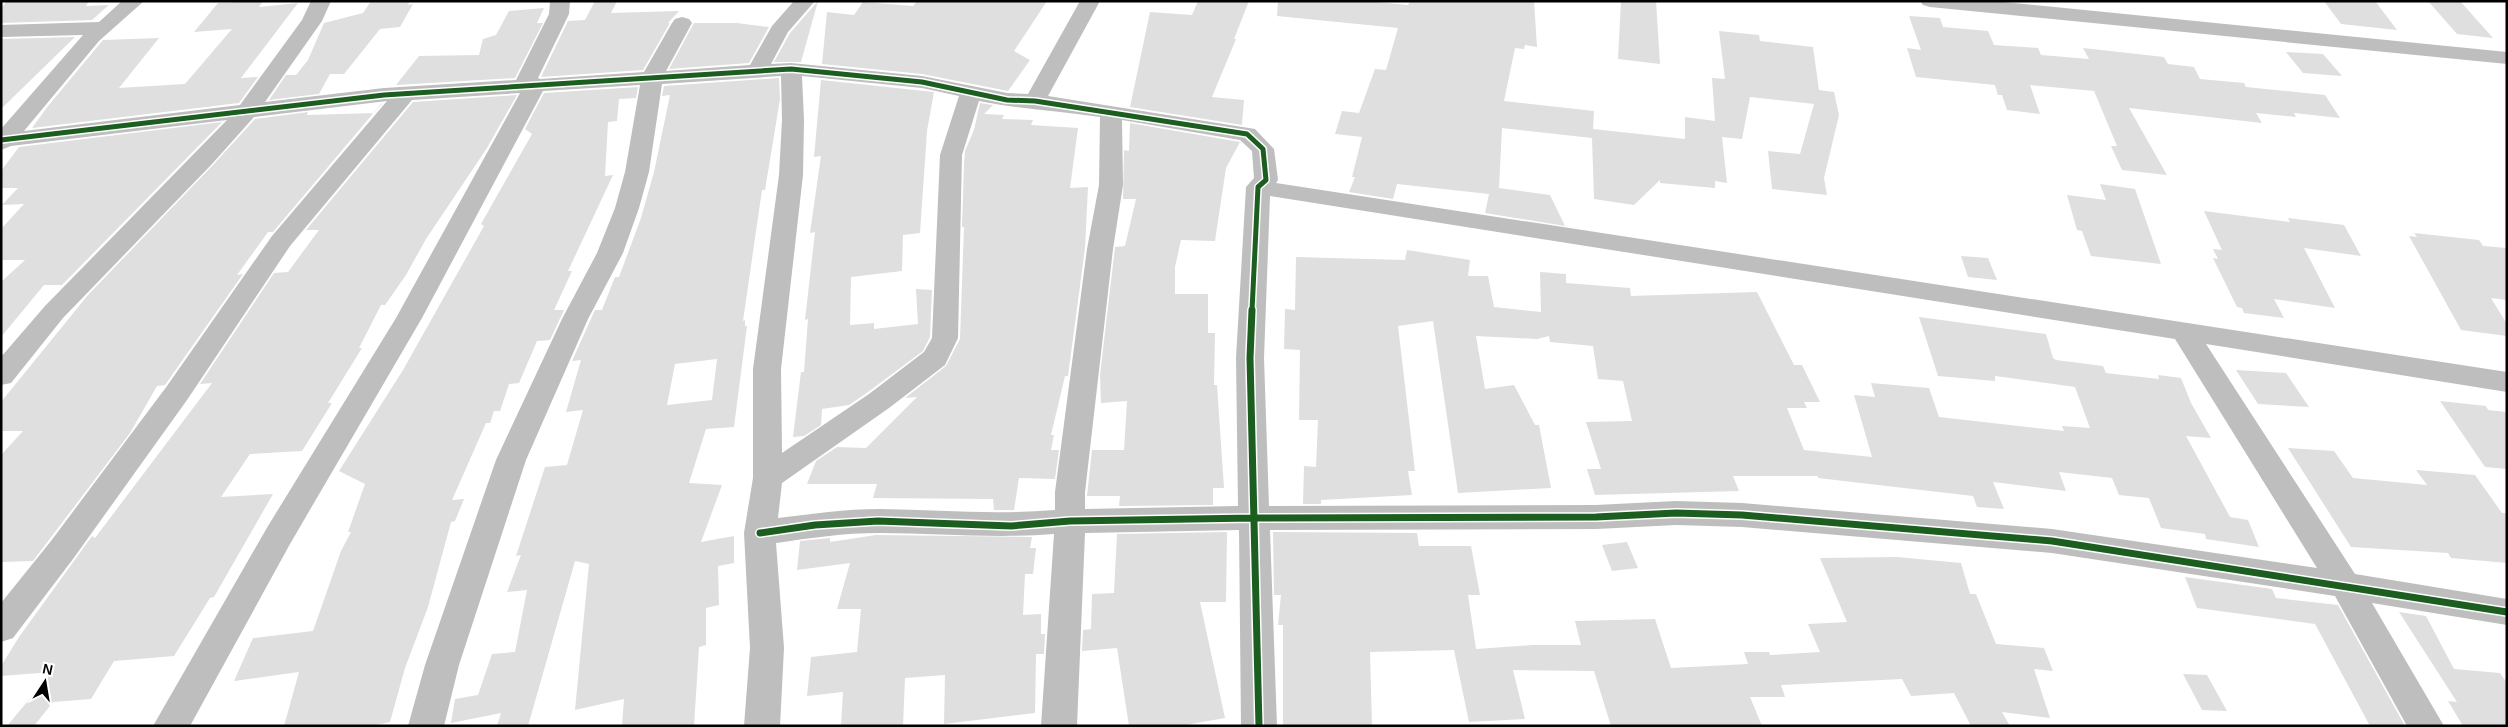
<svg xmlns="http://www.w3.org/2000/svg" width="2508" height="727" font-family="Arial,sans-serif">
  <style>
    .building { fill: #dfdfdf; fill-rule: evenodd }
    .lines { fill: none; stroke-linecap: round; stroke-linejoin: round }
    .minor { fill: #bebebe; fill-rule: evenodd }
    .cycleway-far1-casing { stroke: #fff; stroke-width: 8 }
    .cycleway-casing { stroke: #fff; stroke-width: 10 }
    .cycleway-far1 { stroke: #1b5e20; stroke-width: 5 }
    .cycleway { stroke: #1b5e20; stroke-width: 7 }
  </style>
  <rect width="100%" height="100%" fill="#fff"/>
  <!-- building -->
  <path class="building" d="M7 1H89L86 6 109 5 92 20 1 23V8Z
    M263 1 259 7 298 3 241 78 258 77 239 103 32 128 48 106 103 40 159 38 119 88 185 84 232 29 194 32 218 3Z
    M371 1H410L408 5 413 4 400 27 380 29 344 74H330L319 94 269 100 286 75H296L308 60 324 23 363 13Z
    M595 1H617L611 13 679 11 668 23H670L643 70 541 77 568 21 585 20Z
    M818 1 801 62H774L790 33Z
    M917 1H1047L1014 51 1030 60 1008 91 922 74 822 64 827 12 854 15 863 2 913 6Z
    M1198 1H1249L1234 39H1236L1212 97 1244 100 1242 125 1130 107 1150 12 1192 15Z
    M1278 1H1365L1408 5 1410 1H1534L1537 47 1525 45 1524 49 1515 48 1504 101 1594 111 1593 129 1685 139V117L1715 121 1712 78 1725 79 1719 31 1759 35 1760 41 1813 47 1819 90 1834 92 1839 115 1824 178 1827 195 1772 189 1768 151 1800 154 1814 104 1750 97 1742 139 1722 137 1727 183 1715 181V188L1660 183V180L1634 205 1594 199 1592 138 1502 128 1499 188 1550 195 1565 226 1485 213 1489 194 1397 184 1393 199 1349 192 1355 177H1352L1362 137 1335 134 1342 111 1359 113 1375 69 1386 70 1398 28 1277 16Z
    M1621 1H1656L1660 64 1618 59Z
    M2324 1H2375L2397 30 2341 24Z
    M2428 1H2460L2493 38 2457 34Z
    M544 8 537 23H543L515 78 396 85 419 56 479 55 483 39 496 35 509 11Z
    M1909 16 1940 18 1943 27 1988 31 1994 45 2038 48 2041 55 2089 59 2083 48 2164 57 2168 64 2194 67 2200 79 2244 83 2246 87 2325 95 2340 118 2294 113 2296 117 2256 113 2262 123 2129 108 2167 175 2122 170 2111 146H2117L2094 91 2030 85 2040 114 2007 110 2002 95H1998L1995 85 1916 77 1907 48 1921 50Z
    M694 23H737L769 27 749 63 669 69Z
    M75 37 1 109V39Z
    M2286 52 2323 54 2342 76 2303 73Z
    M779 78 780 99 765 190H762L743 321 745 320V326H747L734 427 706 429 689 483 722 485 701 542 734 536V563L718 566 719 605 706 608V645L699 647 694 726H622L624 699 575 710 589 564 575 561 528 726H497L501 713 451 723 455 699 478 695 492 654 515 652 527 590 507 592 521 555 516 556 545 467 567 465 583 410 566 412 581 360 572 361 595 310H602L615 277H619L641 218 654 172 670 95 662 96 664 86ZM717 359 712 400 667 405 675 364Z
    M821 80 934 92 927 131 920 233 903 235 902 271 851 277 850 325 874 323V329L918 324 916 289 932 290 930 337 923 351 868 392 849 405 822 409 821 425 804 436 793 437 801 372H804L808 319 805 320 815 232 810 233 821 156 814 157Z
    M638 87 636 98 619 99 617 121 608 122 605 176 613 175 568 271H572L554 310H564L550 340 537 341 519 383 509 384 500 411H494L490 423H486L452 500 464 499 455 521 451 522 428 607 405 668 390 722 371 726H284L299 672 234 681 253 638 313 631 341 551 351 532H348L365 484 339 471 403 370 484 226 481 224 532 134 525 129 544 93Z
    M517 95 487 148 426 239 406 275 385 305H381L359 348H362L328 403H332L302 451 250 454 221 497 273 494 214 597 210 598 174 656 114 661 91 699 53 702 34 726H7L52 672 1 676V666L19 637 92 536 95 538 212 383 200 384 274 273 288 272 319 230H306L413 102Z
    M980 103 993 105 984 114 1004 115 1002 119 1033 120 1031 125 1078 128 1070 188 1088 187 1085 248 1068 376H1065L1051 435H1054L1051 450H1059L1055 479 1019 478 1014 510H994L993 499 873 498 877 484H807L816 461 837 447 866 448 917 397 905 398 946 366 960 339 964 227H962L964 164 965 151 974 130Z
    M382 104V103L273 232H268L237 275 243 274 165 385 157 386 130 433 33 561 1 562V455L23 431H1V402L88 295 213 165 255 119 308 112 307 115 374 113Z
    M222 122 62 285H44L1 337V282L25 260H1V229L24 204 2 205 18 188H1V171L19 147Z
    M1130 123 1240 142 1226 168 1215 241 1181 240 1175 267V294H1208V333H1215L1214 385H1217L1224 488H1213V505L1119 506 1120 496H1087L1092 450H1124L1127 401 1101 403 1100 375 1115 247 1125 246 1136 199H1123L1124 150 1129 151Z
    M2100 184 2135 189 2161 264 2091 256 2082 231 2077 230 2067 195 2106 200Z
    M2204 211 2290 222 2288 218 2344 225 2361 256 2304 248 2335 308 2274 299 2284 318 2244 313 2242 308 2237 307 2213 258 2218 259 2213 249 2222 250Z
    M2414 233 2479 240 2483 246 2507 248V300L2491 298 2507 324V336L2461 330 2409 236 2417 237Z
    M1407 250 1470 260 1468 276H1488L1494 307 1541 312 1540 272 1566 274V283L1630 288 1631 296 1757 292 1794 365H1802L1820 402H1804L1807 408H1787L1804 450 1872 457 1854 395 1875 397 1871 383 1929 388 1939 417 2064 431 2062 426 2090 428 2075 387 1995 376V381L1938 376 1919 317 2046 334 2053 358 2056 360 2103 366 2106 373 2159 379 2158 375 2181 378 2191 403 2211 438 2186 436 2230 517 2248 520 2259 547 2206 539 2205 534 2161 528 2149 498 2119 495 2112 478 2059 472 2066 491 1993 482 2004 509 1977 507 1973 496 1818 478V476H1733L1739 491 1595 495 1587 469H1601L1586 422 1632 421 1623 381 1598 379 1593 346 1550 342 1549 336 1537 339 1476 336 1485 389 1514 385 1535 425H1539L1551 488 1458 493 1433 321 1398 326 1415 471H1408L1412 495 1321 500V504H1303L1304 466 1316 467 1318 420H1299L1300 350 1284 349 1285 309 1295 310 1296 257 1405 260Z
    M1961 256 1988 258 1997 280 1968 277Z
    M2236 370 2286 373 2309 407 2258 404Z
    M2440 401 2486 406 2488 410 2507 412V469L2485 467Z
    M2288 448 2334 451 2353 478 2427 485 2416 470 2475 475 2502 513H2507V563L2451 558 2448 553 2351 547Z
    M1227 532 1226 602H1200L1225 718 1180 726H1129L1117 648 1082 651 1083 630 1091 629 1092 594 1114 593 1117 534Z
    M1273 532 1417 533 1419 546H1471L1480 595H1468L1476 649 1533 645H1581L1575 621 1655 619 1671 668 1748 664 1744 652H1769L1770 655 1820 652 1808 624 1847 622 1820 558 1897 557 1961 563 1970 594H1976L1996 644 2044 648 2053 671 2034 669 2050 718 2002 712 2010 726H1971L1954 693 1911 696 1902 679 1781 685 1785 697H1750L1762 726H1611L1594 671 1513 670 1525 719 1469 722 1454 650 1370 652 1372 726H1283V625H1278L1281 595H1274Z
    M876 535 1032 537 1030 548H1036L1033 574H1025L1023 615 1041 614V634H1045L1044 654H1036L1035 713 944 724 945 675 905 678 903 726H841L843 692 807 696 811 657 857 652 861 609H837L850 563 797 570 800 541 830 538V542Z
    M1627 542 1638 568 1612 571 1602 545Z
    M2185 577 2272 589 2276 598 2338 605 2405 726H2370L2315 624 2197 608Z
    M2399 612 2426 616 2454 669 2500 673 2507 683V726H2463L2448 701 2457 702Z
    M2183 674 2207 675 2227 711 2202 710Z"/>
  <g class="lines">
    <!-- minor -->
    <path class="minor" d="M122 1H144L99 41 24 131 240 105 302 20 311 1H331L322 21 265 102 384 88 516 80 549 14 550 1H570L569 14 538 78 540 79 644 72 672 23 675 19 682 17 689 19 692 23 666 71 750 65 772 26 794 1H815L788 32 771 64 791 63 922 76 1007 93 1028 94 1080 1H1100L1048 96 1255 129 1274 149 1278 180 1276 183 2507 372V392L2206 344 2355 574 2507 599V625L2372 603 2444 726H2407L2335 596 2052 553 1742 527 1676 525 1596 529 1270 530 1277 726H1241L1239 530 1085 533 1077 726H1041L1054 534C995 539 937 533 879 533 844 533 810 538 776 543L784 648 780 726H744L750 648 744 533 753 478V369L779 175 782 120 781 76 662 84 649 172 639 208 623 253 588 319 526 460 459 665 444 726H408L425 665 496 460 562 319 597 253 615 208 625 172 640 85 543 91 422 318 290 544 190 726H153L268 526 396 318 520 93 412 100 290 246 187 400 73 559 13 638 1 642V603L51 541 167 386 272 236 387 101 254 117 212 164 63 318 11 383 1 385V357L45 306 227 120 11 146 1 150V129L83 35 1 37V25L99 22ZM802 76 922 88 959 96 940 155 932 338 924 352 869 394 782 453 781 369 803 175 804 120ZM979 101C1019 109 1060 111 1100 117L1099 185 1087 249 1055 492V510C996 515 938 510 880 509 846 509 811 514 778 518L782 483 889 408 945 365 958 338 962 155ZM1122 120 1240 140 1252 151 1254 178 1246 187 1236 358 1238 506 1085 509V492L1113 249 1123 185ZM1270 196 2175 339 2317 568 2052 529 1742 503 1676 501 1596 505 1269 506 1264 358Z
      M1920 1H1993L2507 52V64L1930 7 1923 5Z"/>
    <!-- cycleway-far1 casing -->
    <g class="cycleway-far1-casing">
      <path id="cycleway-far1" d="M1 140 384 95 791 69 922 82 1007 100 1035 101 1247 134 1263 149 1266 180 1258 187 1252 311"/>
    </g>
    <!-- cycleway casing -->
    <g class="cycleway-casing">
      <path id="cycleway" d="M1252 310 1250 358 1259 726
        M760 533 815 525 878 521 1011 526 1070 521 1253 518 1596 517 1676 513 1742 515 2052 541 2507 612"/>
    </g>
    <!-- cycleway-far1 -->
    <use href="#cycleway-far1" class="cycleway-far1"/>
    <!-- cycleway -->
    <use href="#cycleway" class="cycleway"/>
  </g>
  <!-- border -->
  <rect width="2508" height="727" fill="none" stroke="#000000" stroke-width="5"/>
  <!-- north arrow -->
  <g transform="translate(45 682) rotate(12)" stroke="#ffffff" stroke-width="4" paint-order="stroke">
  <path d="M0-4L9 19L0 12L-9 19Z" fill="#000000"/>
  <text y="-8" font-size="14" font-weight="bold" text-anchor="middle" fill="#000000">N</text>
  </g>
</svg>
